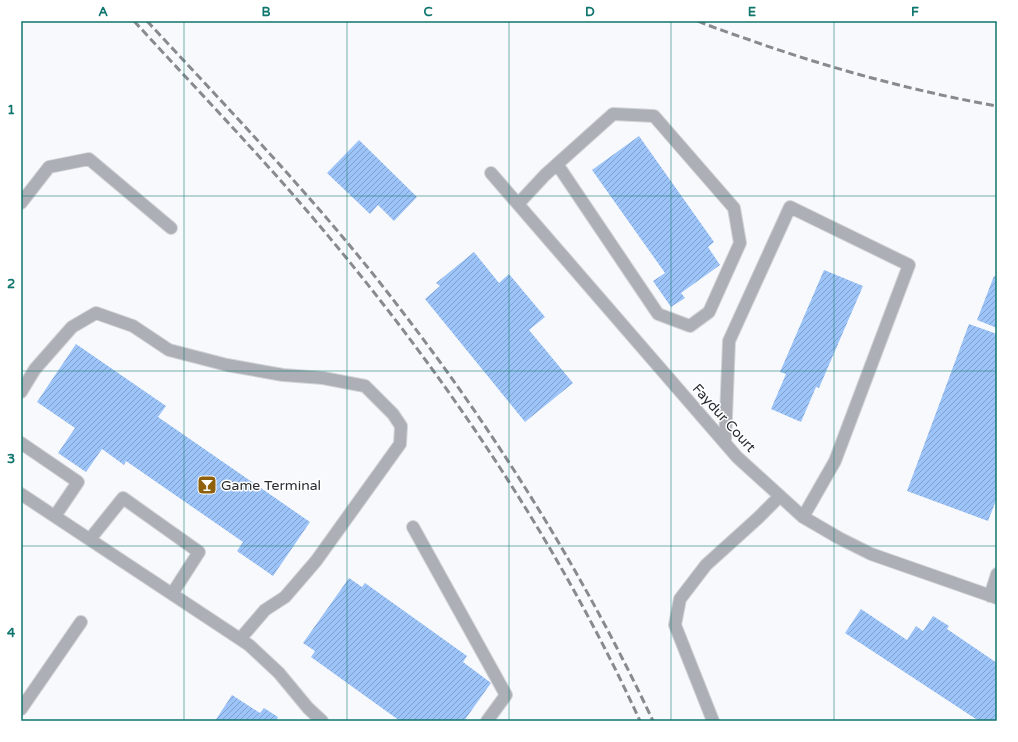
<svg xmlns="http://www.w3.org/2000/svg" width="1018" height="742" font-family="'Varela Round',sans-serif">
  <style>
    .building { fill: url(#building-hatch) }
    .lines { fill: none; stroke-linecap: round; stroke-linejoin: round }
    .minor-casing { stroke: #d2d4d7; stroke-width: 14 }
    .minor { stroke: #acb0b6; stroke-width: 12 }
    .rail { stroke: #878a8e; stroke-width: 3; stroke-dasharray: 8 4; stroke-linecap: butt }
    .grid { fill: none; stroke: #0f766e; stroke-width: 1; stroke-opacity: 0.55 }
    .labels { text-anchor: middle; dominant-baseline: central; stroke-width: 3; stroke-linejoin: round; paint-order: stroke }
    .street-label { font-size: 14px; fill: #282c31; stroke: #fff }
    .poi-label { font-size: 14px; fill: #282c31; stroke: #fff; text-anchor: start }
    .neatline { fill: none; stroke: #0f766e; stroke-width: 1.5 }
    .grid-label { font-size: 13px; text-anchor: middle; font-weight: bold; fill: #0f766e }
  </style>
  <defs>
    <pattern id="building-hatch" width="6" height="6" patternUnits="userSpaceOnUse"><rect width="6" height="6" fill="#9dc4f9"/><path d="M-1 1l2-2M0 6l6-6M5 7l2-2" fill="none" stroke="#809fca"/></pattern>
  </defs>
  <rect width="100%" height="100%" fill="#f7f9fc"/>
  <!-- building -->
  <path class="building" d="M639 136 714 242 708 247 720 265 681 293 685 298 671 307 653 281 665 273 592 170Z
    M359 140 417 197 394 221 378 205 370 214 327 173Z
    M474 252 499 283 509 274 545 317 529 330 573 383 525 422 425 299 440 286 436 283Z
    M824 270 863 286 819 388 816 387 801 422 771 409 786 374 780 372Z
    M994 276 997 277V328L977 320Z
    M969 324 997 334V498L988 521 907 491Z
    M76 344 166 406 158 417 310 522 273 576 237 551 243 542 126 461 124 465 102 449 86 472 58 453 75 428 37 402Z
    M349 578 362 587 365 583 467 656 463 662 491 683 464 721H400L311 657 315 651 303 643Z
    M861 609 907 640 916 626 923 631 933 616 949 626 947 629 997 663V721H979L845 633Z
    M232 695 260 713 264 708 278 717 276 721H215Z"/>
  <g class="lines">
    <!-- minor casing -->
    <g class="minor-casing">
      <path id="minor" d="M491 173 737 457 803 517 839 538 871 554 997 598
        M21 203 49 167 89 159 171 228
        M518 204 545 175 613 114 654 116 734 208 740 243 709 312 690 326 658 314 557 164
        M21 392 35 369 72 327 96 313 133 326 169 350 227 365 283 375 323 378 365 386 393 414 401 426 400 444 316 561 285 597 265 610 240 639
        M725 442 729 341 790 207 909 265 835 461 803 517
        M21 443 78 482 55 516
        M21 494 249 645 279 673 308 708 322 721
        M413 527 506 695 487 721
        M90 539 123 498 199 552 172 594
        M990 596 997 574
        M21 709 81 622
        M713 721 675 625 680 599 706 565 758 518 780 496"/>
    </g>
    <!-- minor -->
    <use href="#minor" class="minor"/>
    <!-- rail -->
    <path class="rail" d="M134 21C198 91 264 159 324 231 449 380 559 544 640 721
      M147 21C233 114 321 205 398 306 497 434 584 574 653 721
      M698 21C719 30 742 37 764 45 840 71 918 92 997 106"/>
  </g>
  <!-- grid -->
  <path class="grid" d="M184 21V721M347 21V721M509 21V721M671 21V721M834 21V721M21 196H997M21 371H997M21 546H997"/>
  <!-- icons -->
  <defs>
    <g id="bar-square" transform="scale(1)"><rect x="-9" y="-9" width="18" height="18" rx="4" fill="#90610c" stroke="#fff"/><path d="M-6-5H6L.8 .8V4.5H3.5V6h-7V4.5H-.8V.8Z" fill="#fff"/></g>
  </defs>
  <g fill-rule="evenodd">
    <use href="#bar-square" x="207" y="485"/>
  </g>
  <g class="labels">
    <!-- street labels -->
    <g class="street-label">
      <text transform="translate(724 418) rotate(48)">Faydur Court</text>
    </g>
    <!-- poi labels -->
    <g class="poi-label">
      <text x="221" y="485">Game Terminal</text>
    </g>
  </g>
  <!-- border -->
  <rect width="1018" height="742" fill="none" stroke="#ffffff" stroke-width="44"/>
  <rect x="22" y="22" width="974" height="698" class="neatline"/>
  <g class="grid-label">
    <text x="103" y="16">A</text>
    <text x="266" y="16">B</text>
    <text x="428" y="16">C</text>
    <text x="590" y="16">D</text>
    <text x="752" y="16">E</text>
    <text x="915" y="16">F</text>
    <text x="11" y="114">1</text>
    <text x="11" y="288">2</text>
    <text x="11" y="463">3</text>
    <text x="11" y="637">4</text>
  </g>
</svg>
